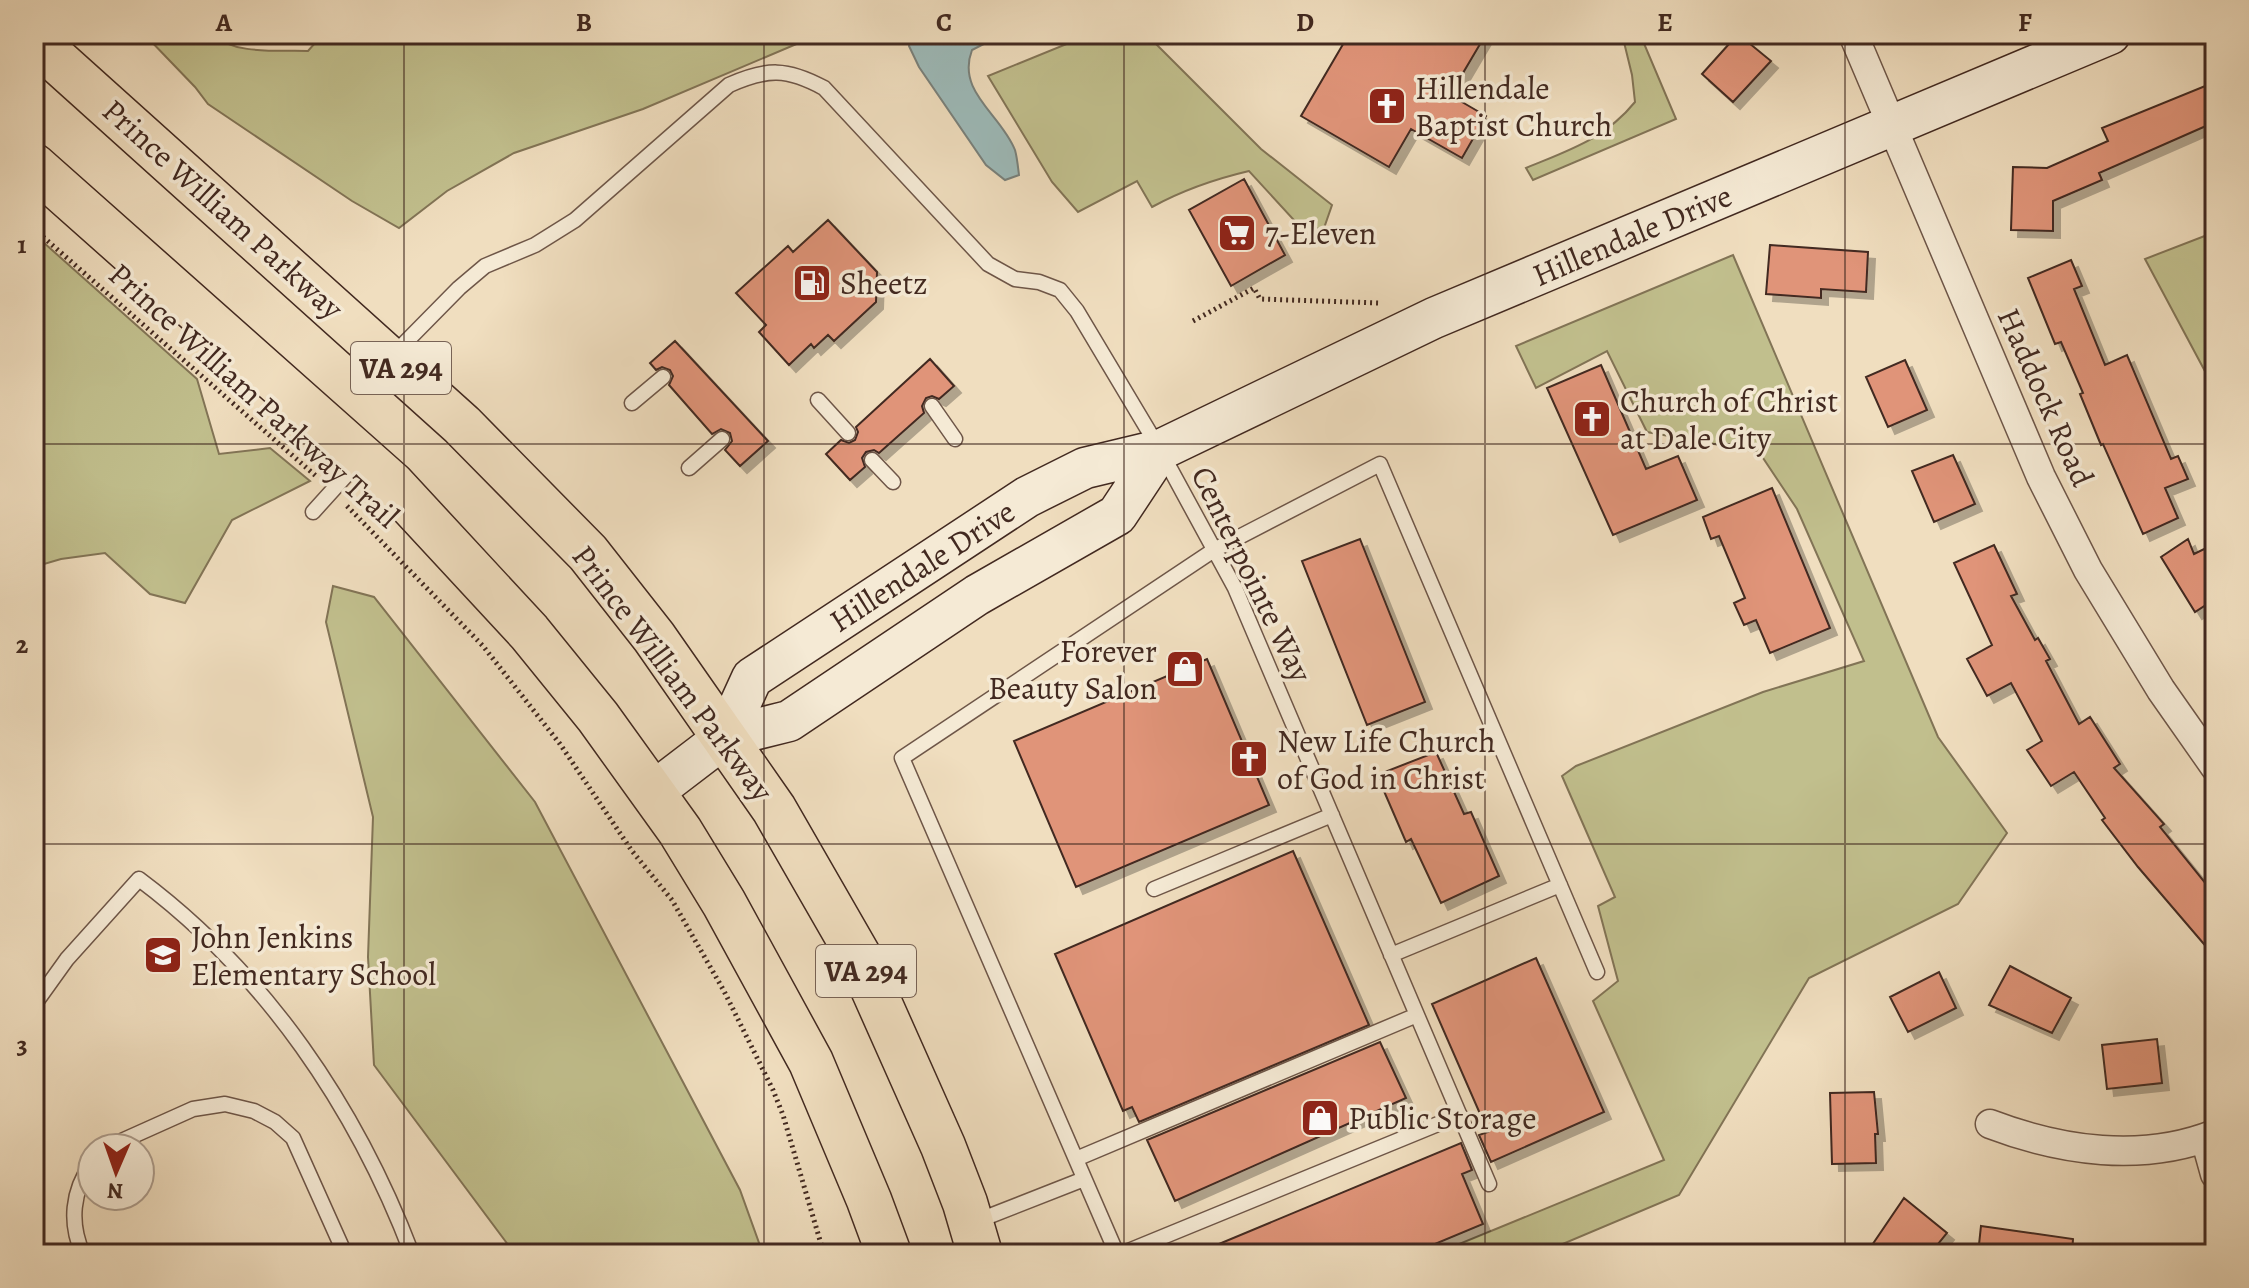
<svg xmlns="http://www.w3.org/2000/svg" width="2249" height="1288" font-family="Alegreya,serif">
  <style>
    .green { fill: #c1bf8d; stroke: #827456; stroke-width: 2 }
    .water { fill: #9dbbba; stroke: #79817c; stroke-width: 2 }
    .building { fill: #e09479; stroke: #422920; stroke-width: 2; filter: url(#shadow) }
    .lines { fill: none; stroke-linecap: round; stroke-linejoin: round }
    .service-casing { stroke: #6e5648; stroke-width: 17 }
    .minor-casing { stroke: #6e5648; stroke-width: 31 }
    .secondary-casing { stroke: #422920; stroke-width: 43 }
    .trunk-casing { stroke: #422920; stroke-width: 47 }
    .path { stroke: #422920; stroke-width: 5; stroke-dasharray: 2 4; stroke-linecap: butt }
    .service { stroke: #f5ead5; stroke-width: 14 }
    .minor { stroke: #f5ead5; stroke-width: 28 }
    .secondary { stroke: #f5ead5; stroke-width: 40 }
    .trunk { stroke: #f0debf; stroke-width: 44 }
    .grid { fill: none; stroke: #422920; stroke-width: 2; stroke-opacity: 0.55 }
    .labels { text-anchor: middle; dominant-baseline: central; stroke-width: 7; stroke-linejoin: round; paint-order: stroke }
    .shield { fill: #f5ead5; stroke: #786356; stroke-width: 2 }
    .shield-label { font-size: 30px; font-weight: bold; fill: #422920 }
    .poi-label { font-size: 32px; fill: #422920; stroke: #f5ead5; text-anchor: start }
    .street-label { font-size: 32px; fill: #422920; stroke: #f5ead5 }
    .neatline { fill: none; stroke: #422920; stroke-width: 3 }
    .grid-label { font-size: 26px; text-anchor: middle; font-weight: bold; fill: #422920 }
  </style>
  <defs>
    <filter id="shadow"><feDropShadow dx="7" dy="7" stdDeviation="0" flood-color="#0004"/></filter>
  </defs>
  <rect width="100%" height="100%" fill="#f0debf"/>
  <filter id="stains"><feTurbulence type="fractalNoise" baseFrequency=".0025" numOctaves="4"/><feColorMatrix values="0 0 0 0 .2 0 0 0 0 .09 0 0 0 0 .02 0 0 0 .5 -.17"/></filter>
  <radialGradient id="worn" r=".72"><stop offset=".6" stop-color="#630" stop-opacity="0"/><stop offset="1" stop-color="#630" stop-opacity=".3"/></radialGradient>
  <!-- green -->
  <path class="green" d="M144 34H211C234 55 278 50 308 51L323 34H820L643 109 514 153 447 191 399 228 352 201 208 104 195 87Z
    M1091 34H1158L1154 42 1261 149 1332 205 1324 228 1303 230 1249 171C1215 179 1183 190 1152 207L1137 181 1078 212 1052 182 988 76Z
    M1622 34H1640L1676 119 1533 180 1526 168C1569 150 1605 139 1635 102L1632 75Z
    M2215 232V390L2145 259Z
    M34 234 197 379 219 454 270 448 310 481 232 520 185 603 150 594 105 553 61 559 34 567Z
    M1733 255 1938 737 2007 833 1958 904 1809 978 1679 1195 1539 1254H1435L1664 1160 1593 1001 1618 981 1598 906 1615 897 1562 776 1576 766 1763 692 1864 661 1797 509 1759 452 1647 432 1607 351 1536 388 1516 346Z
    M333 586 374 597 535 802 740 1190 763 1254H515L374 1065 368 957 373 817 326 622Z"/>
  <!-- water -->
  <path class="water" d="M911 34H1003L972 50C956 92 1001 114 1015 150 1017 157 1018 167 1019 175L1005 180 986 165 919 67 909 46Z"/>
  <!-- building -->
  <path class="building" d="M1349 34H1486L1450 95 1486 116 1462 158 1411 129 1389 167 1301 116Z
    M1738 34 1771 61 1733 102 1702 74Z
    M2215 82V122L2099 173 2102 180 2053 201V231L2011 230 2013 167 2047 168 2108 141 2102 128Z
    M1244 179 1285 255 1231 286 1189 210Z
    M828 220 877 272 876 302 834 341 828 335 814 348 811 344 789 365 759 332 766 325 736 293 788 246 793 252Z
    M1770 245 1868 252 1866 292 1821 289V298L1766 294Z
    M2071 260 2082 286 2074 289 2105 365 2127 355 2171 459 2178 456 2188 479 2165 488 2178 518 2143 534 2103 444 2101 445 2080 394 2083 393 2061 342 2055 344 2028 278Z
    M675 341 768 441 740 466 725 450 732 441 730 433 721 429 712 434 669 385 673 376 670 370 662 367 656 370 650 363Z
    M930 359 954 386 939 399 932 396 926 398 922 406 924 413 879 453 874 450 866 452 862 458 865 467 850 480 826 454 841 440 849 443 855 440 858 432 856 427Z
    M1905 360 1927 410 1888 427 1866 377Z
    M1601 365 1646 469 1678 456 1697 500 1613 535 1547 388Z
    M1953 455 1975 504 1934 522 1912 471Z
    M1772 488 1830 628 1770 653 1756 620 1744 625 1734 603 1745 598 1719 536 1711 539 1703 517Z
    M1360 539 1425 702 1367 725 1302 561Z
    M2188 539 2194 554 2204 549 2215 567V599L2195 612 2161 557Z
    M1994 545 2017 594 2011 596 2035 640 2038 638 2050 659 2046 661 2079 724 2090 717 2120 764 2114 768 2164 824 2160 827 2215 895V957L2138 867 2102 820 2105 818 2074 772 2051 786 2027 750 2042 741 2011 683 1987 696 1967 659 1992 645 1954 563Z
    M1207 659 1269 805 1076 887 1014 741Z
    M1436 752 1464 814 1471 812 1499 876 1441 903 1411 839 1406 842 1377 775Z
    M1293 851 1369 1025 1139 1122 1132 1107 1123 1111 1055 954Z
    M1536 958 1604 1112 1491 1162 1479 1135 1488 1132 1432 1004Z
    M2010 966 2071 998 2052 1033 1989 1005Z
    M1939 972 1956 1008 1908 1032 1890 997Z
    M2157 1039 2162 1083 2107 1089 2102 1045Z
    M1380 1042 1406 1098 1175 1201 1147 1140Z
    M1874 1092 1878 1134H1875L1876 1163 1832 1164 1830 1093Z
    M1461 1143 1472 1170 1462 1174 1483 1224 1411 1254H1195Z
    M1904 1198 1947 1233 1930 1254H1866Z
    M1981 1226 2073 1239 2072 1254H1978Z"/>
  <g class="lines">
    <!-- service casing -->
    <g class="service-casing">
      <path id="service" d="M393 355 459 288 485 266 535 245 575 220 729 85C767 68 787 68 824 88L988 264 1015 279 1039 282 1060 290 1077 311 1160 450 1235 588 1489 1184
        M818 400 848 433
        M632 403 663 377
        M932 406 955 439
        M872 460 893 482
        M689 468 722 439
        M313 512 360 460
        M1154 889 1332 815
        M1391 955 1560 885
        M34 1005 67 959 139 879C266 974 356 1107 412 1254
        M106 1148 193 1109 225 1104 254 1111 275 1122 293 1138 345 1254
        M1076 1159 1417 1015
        M977 1221 1084 1179
        M83 1254C69 1223 72 1191 92 1163
        M1117 1254 902 758 1214 550 1380 464 1597 972
        M1121 1254 1460 1115"/>
    </g>
    <!-- minor casing -->
    <g class="minor-casing">
      <path id="minor" d="M1853 34 2041 477 2088 570 2161 690 2215 767
        M1990 1124C2061 1151 2142 1163 2215 1134
        M2205 1138 2215 1174"/>
    </g>
    <!-- secondary casing -->
    <g class="secondary-casing">
      <path id="secondary" d="M725 737 752 678 1027 497 1085 468 1160 450 1434 318 2110 34
        M653 792 725 737 789 721 977 595 1117 515 1160 450"/>
    </g>
    <!-- trunk casing -->
    <g class="trunk-casing">
      <path id="trunk" d="M34 40 462 425 588 553 654 637 774 809 858 955 943 1146 965 1203 980 1254
        M34 166 392 484 529 632 598 717 680 831 724 903 811 1062 869 1200 889 1254"/>
    </g>
    <!-- path -->
    <path class="path" d="M34 229 317 477
      M1193 321 1254 288 1260 299 1379 303
      M347 506 483 646 560 744 632 851 672 900 724 991 773 1090 783 1115 824 1254"/>
    <!-- service -->
    <use href="#service" class="service"/>
    <!-- minor -->
    <use href="#minor" class="minor"/>
    <!-- secondary -->
    <use href="#secondary" class="secondary"/>
    <!-- trunk -->
    <use href="#trunk" class="trunk"/>
  </g>
  <!-- grid -->
  <path class="grid" d="M404 34V1254M764 34V1254M1124 34V1254M1485 34V1254M1845 34V1254M34 444H2215M34 844H2215"/>
  <!-- icons -->
  <defs>
    <g id="church-square" transform="scale(2)"><rect x="-9" y="-9" width="18" height="18" rx="4" fill="#8f2418" stroke="#f5ead5"/><path d="M-1.2-6h2.4v3.5h3.3v2.4h-3.3V6h-2.4V-.1h-3.3v-2.4h3.3Z" fill="#fff"/></g>
    <g id="supermarket-square" transform="scale(2)"><rect x="-9" y="-9" width="18" height="18" rx="4" fill="#8f2418" stroke="#f5ead5"/><path d="M-6-5.5h2.5l.6 2H6L4.5 2H-2.5L-4.4-4H-6ZM-1.5 3.2a1.3 1.3 0 1 0 .1 0ZM3 3.2a1.3 1.3 0 1 0 .1 0Z" fill="#fff"/></g>
    <g id="fuel-square" transform="scale(2)"><rect x="-9" y="-9" width="18" height="18" rx="4" fill="#8f2418" stroke="#f5ead5"/><path d="M-5.5-6h7V0h2V4h1.3V-2.5L3-4.5l.8-.8L6-3V5H2.5V1h-1V6h-7ZM-4.2-4.7v3.2H.2V-4.7Z" fill="#fff"/></g>
    <g id="shop-square" transform="scale(2)"><rect x="-9" y="-9" width="18" height="18" rx="4" fill="#8f2418" stroke="#f5ead5"/><path d="M-5-2.5h2.3a2.7 3.5 0 0 1 5.4 0H5L5.5 6h-11ZM-1.5-2.5h3a1.5 2.3 0 0 0-3 0Z" fill="#fff"/></g>
    <g id="school-square" transform="scale(2)"><rect x="-9" y="-9" width="18" height="18" rx="4" fill="#8f2418" stroke="#f5ead5"/><path d="M0-5L7-2L0 1L-7-2ZM-4 1L0 2.5L4 1V4Q0 6-4 4Z" fill="#fff"/></g>
  </defs>
  <g fill-rule="evenodd">
    <use href="#church-square" x="1387" y="106"/>
    <use href="#supermarket-square" x="1237" y="233"/>
    <use href="#fuel-square" x="812" y="283"/>
    <use href="#church-square" x="1592" y="419"/>
    <use href="#shop-square" x="1185" y="669"/>
    <use href="#church-square" x="1249" y="759"/>
    <use href="#school-square" x="163" y="955"/>
    <use href="#shop-square" x="1320" y="1118"/>
  </g>
  <g class="labels">
    <!-- shield labels -->
    <g class="shield">
      <rect x="351" y="342" width="100" height="52" rx="6"/>
      <rect x="816" y="945" width="100" height="52" rx="6"/>
    </g>
    <g class="shield-label">
      <text x="401" y="368">VA 294</text>
      <text x="866" y="971">VA 294</text>
    </g>
    <!-- poi labels -->
    <g class="poi-label">
      <text x="1415" y="88">Hillendale<tspan x="1415" dy="37">Baptist Church</tspan></text>
      <text x="1265" y="233">7-Eleven</text>
      <text x="840" y="283">Sheetz</text>
      <text x="1620" y="401">Church of Christ<tspan x="1620" dy="37">at Dale City</tspan></text>
      <text x="1157" y="651" text-anchor="end">Forever<tspan x="1157" dy="37">Beauty Salon</tspan></text>
      <text x="1277" y="741">New Life Church<tspan x="1277" dy="37">of God in Christ</tspan></text>
      <text x="191" y="937">John Jenkins<tspan x="191" dy="37">Elementary School</tspan></text>
      <text x="1348" y="1118">Public Storage</text>
    </g>
    <!-- street labels -->
    <g class="street-label">
      <text transform="translate(223 209) rotate(42)">Prince William Parkway</text>
      <text transform="translate(1632 235) rotate(-23)">Hillendale Drive</text>
      <text transform="translate(254 395) rotate(42)">Prince William Parkway Trail</text>
      <text transform="translate(2046 397) rotate(66)">Haddock Road</text>
      <text transform="translate(922 566) rotate(-33)">Hillendale Drive</text>
      <text transform="translate(1252 574) rotate(64)">Centerpointe Way</text>
      <text transform="translate(673 673) rotate(53)">Prince William Parkway</text>
    </g>
  </g>
  <!-- margin -->
  <rect width="2249" height="1288" fill="none" stroke="#f0debf" stroke-width="88"/>
  <!-- north arrow -->
  <g transform="translate(116 1172) rotate(182)"><circle r="38" fill="#f5ead5" stroke="#ad9d8d" stroke-width="2"/>
  <path d="M0-6L14 30L0 20L-14 30Z" fill="#8f2418"/>
  <text y="-12" font-size="22" font-weight="bold" text-anchor="middle" fill="#422920">N</text>
  </g>
  <rect x="44" y="44" width="2161" height="1200" class="neatline"/>
  <g class="grid-label">
    <text x="224" y="31">A</text>
    <text x="584" y="31">B</text>
    <text x="944" y="31">C</text>
    <text x="1305" y="31">D</text>
    <text x="1665" y="31">E</text>
    <text x="2025" y="31">F</text>
    <text x="22" y="253">1</text>
    <text x="22" y="653">2</text>
    <text x="22" y="1053">3</text>
  </g>
  <rect width="100%" height="100%" filter="url(#stains)"/>
  <rect width="100%" height="100%" fill="url(#worn)"/>
</svg>
